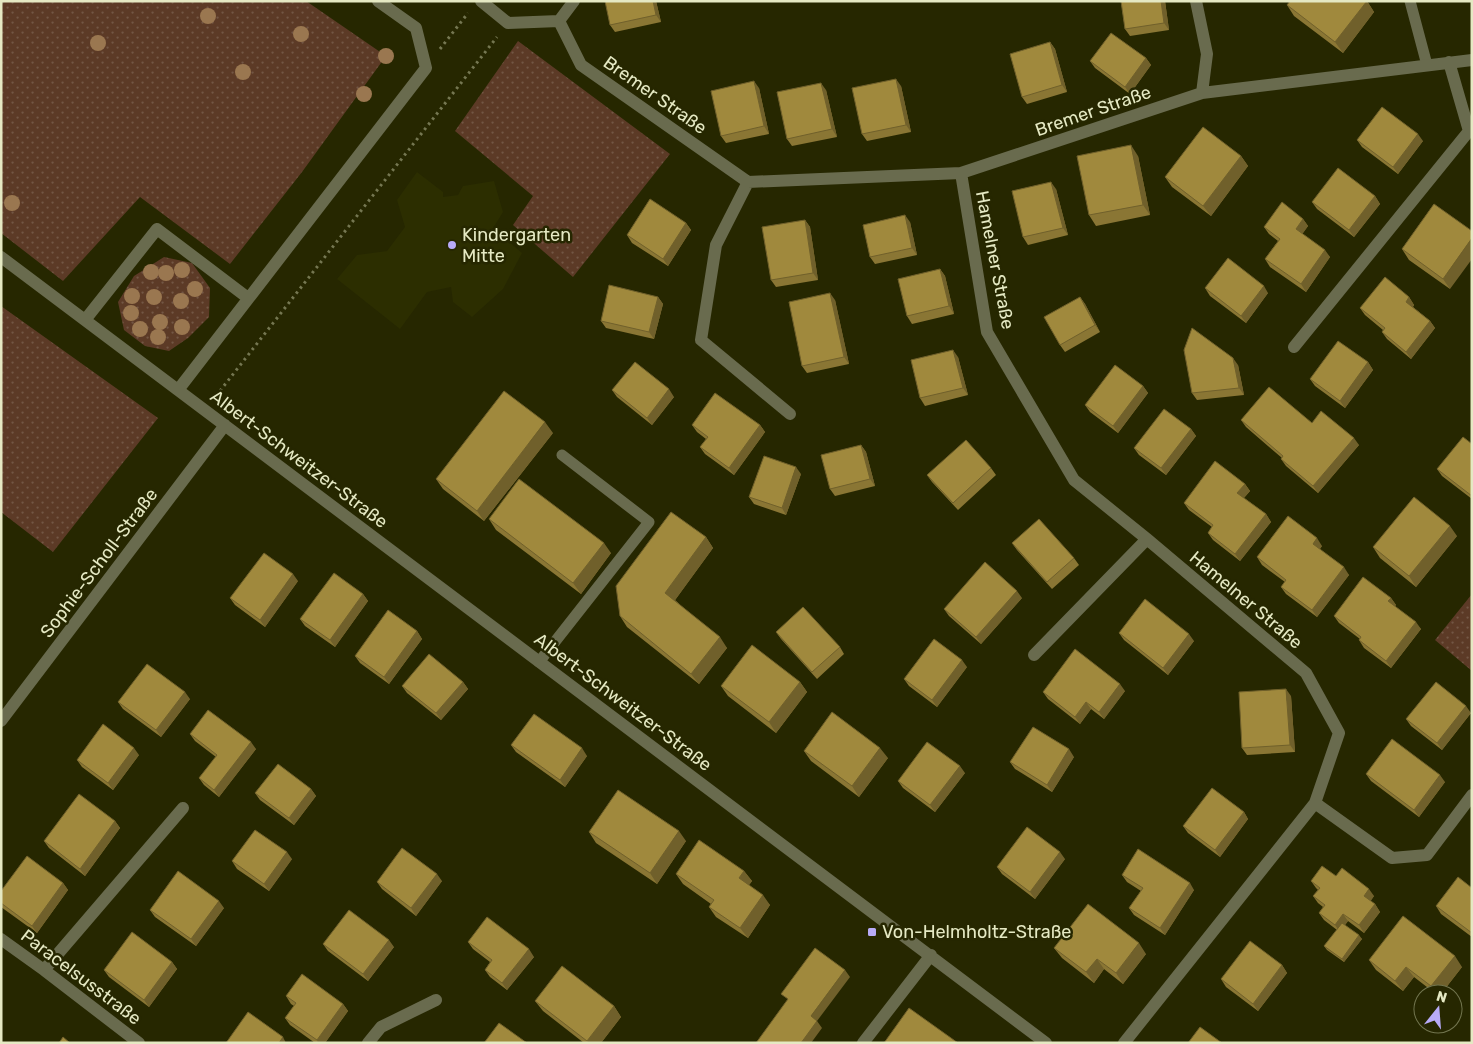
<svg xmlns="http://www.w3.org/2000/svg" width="1473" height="1044" font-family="Rubik,sans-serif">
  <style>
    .built { fill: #2c2e00 }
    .green { fill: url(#green-dots) }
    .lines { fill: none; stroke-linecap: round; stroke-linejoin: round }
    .path { stroke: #757751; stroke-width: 3; stroke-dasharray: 2.5 4; stroke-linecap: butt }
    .service { stroke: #696b4e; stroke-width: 11 }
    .minor { stroke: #696b4e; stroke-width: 12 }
    .tree { fill: #9a7750 }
    .wall { fill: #8a7634 }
    .shaded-wall { fill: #70602b }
    .building { fill: #a0893d; stroke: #70602b }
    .poi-dot { fill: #b8abf7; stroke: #262700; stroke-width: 2 }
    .labels { text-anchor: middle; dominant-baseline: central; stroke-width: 5; stroke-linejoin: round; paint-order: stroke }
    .street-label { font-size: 18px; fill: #e5e9c3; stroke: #262700 }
    .poi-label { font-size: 18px; fill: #e5e9c3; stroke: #262700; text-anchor: start }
  </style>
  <defs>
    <pattern id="green-dots" width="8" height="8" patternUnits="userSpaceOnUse" patternTransform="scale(1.25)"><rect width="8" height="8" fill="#5c3a26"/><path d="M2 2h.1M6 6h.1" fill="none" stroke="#735644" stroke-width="1.8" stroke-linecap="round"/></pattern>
  </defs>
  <rect width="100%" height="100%" fill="#262700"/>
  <!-- built -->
  <path class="built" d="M417 172 443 192V197L458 195 463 186 494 181 503 212 487 238 500 234 522 253 503 289 472 317 453 302 451 287 427 292 400 329 337 279 357 255 387 251 405 227 397 200Z"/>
  <!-- green -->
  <path class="green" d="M1 1H306L386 56 302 172 230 264 140 197 63 281 1 233Z
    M518 41 670 154 573 277 513 225 533 196 455 131Z
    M164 257 192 263 210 288 209 317 188 338 169 351 145 346 124 330 118 302 134 276Z
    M1 306 158 418 53 552 1 512Z
    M1472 594V671L1435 640Z"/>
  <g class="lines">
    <!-- path -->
    <path class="path" d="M440 49 468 13
      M216 396 497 37"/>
    <!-- service -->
    <path class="service" d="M1410 1 1427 65
      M539 662 649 522 562 455"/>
    <!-- minor -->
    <path class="minor" d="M481 1 508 23 559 21
      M1196 1 1207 54 1202 93
      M559 21 581 65 748 182 961 173 1202 93 1472 60
      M559 21 574 1
      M961 173 987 332 1074 480 1147 539 1306 673 1339 733 1315 803 1124 1043
      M748 182 716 245 701 340 790 414
      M1 257 1046 1043
      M85 320 157 229 248 298
      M1294 347 1469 131 1449 62
      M178 390 426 68 416 28 378 1
      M1034 655 1147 539
      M1 721 225 425
      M1315 803 1392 858 1427 855 1472 795
      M1 939 44 970 139 1043
      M44 970 183 808
      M368 1043 381 1027 436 1000
      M863 1043 931 955"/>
  </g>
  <!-- trees -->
  <g class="tree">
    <circle cx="208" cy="16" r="8"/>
    <circle cx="301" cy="34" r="8"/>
    <circle cx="98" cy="43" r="8"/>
    <circle cx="386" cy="56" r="8"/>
    <circle cx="243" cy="72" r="8"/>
    <circle cx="364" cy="94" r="8"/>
    <circle cx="12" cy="203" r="8"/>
    <circle cx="182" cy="270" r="8"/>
    <circle cx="151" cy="272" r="8"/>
    <circle cx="166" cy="273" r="8"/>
    <circle cx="195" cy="289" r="8"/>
    <circle cx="132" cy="296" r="8"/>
    <circle cx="154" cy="297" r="8"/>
    <circle cx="181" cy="301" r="8"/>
    <circle cx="131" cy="313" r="8"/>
    <circle cx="160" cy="322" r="8"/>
    <circle cx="182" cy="327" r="8"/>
    <circle cx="140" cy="329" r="8"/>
    <circle cx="158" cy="337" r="8"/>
  </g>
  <!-- wall -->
  <path class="wall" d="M656 1 661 22 615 32 610 25Z
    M1121 1H1165L1169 30 1130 36 1125 29Z
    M1367 1 1374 12 1343 53 1294 16 1287 5Z
    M1050 42 1055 49 1067 92 1027 104 1022 97Z
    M1146 58 1151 65 1130 94 1095 68 1090 61Z
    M901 86 911 132 867 141 862 134Z
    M759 88 769 134 726 143 721 136Z
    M826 90 837 137 792 146 787 139Z
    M1357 140 1423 141 1398 174 1362 147Z
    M1138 156 1150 215 1096 226 1089 215Z
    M1241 156 1248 166 1211 216 1172 187 1165 177Z
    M1056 189 1068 235 1028 245 1023 237Z
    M1375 196 1380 204 1354 237 1317 209 1312 202Z
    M1434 204 1450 289 1409 260 1402 249Z
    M1303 219 1308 226 1302 234 1330 257 1306 292 1270 267 1265 259 1278 241 1269 234 1264 227Z
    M805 220 810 227 818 280 776 287 771 280Z
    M910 222 917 255 875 264 870 257Z
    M686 223 691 230 668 266 632 243 627 235Z
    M940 269 945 276 954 314 912 324 907 316Z
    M1205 288 1268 293 1246 323 1210 296Z
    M658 297 663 304 654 339 606 328 601 321Z
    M1080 297 1085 304 1100 332 1065 352 1060 345Z
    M1409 297 1414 305 1413 307 1430 321 1435 328 1411 359 1387 339 1382 332 1383 330 1365 315 1360 308Z
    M835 300 849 364 807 373 802 366Z
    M958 357 968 395 925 406 920 398Z
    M1368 362 1373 370 1345 408 1315 386 1310 379Z
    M1238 365 1244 395 1197 400 1192 393Z
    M1143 386 1148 393 1118 433 1090 412 1085 405Z
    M612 390 674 397 652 425 617 397Z
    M1241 420 1312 423 1359 445 1318 493 1286 466 1281 459 1282 458 1246 427Z
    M692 425H760L765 432 734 475 705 454 700 447 706 439 697 432Z
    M1191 429 1196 436 1166 475 1139 455 1134 448Z
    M553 433 484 521 443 489 436 479Z
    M1472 444V499L1442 476 1437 469Z
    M861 445 866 452 875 486 835 496 830 489Z
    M991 468 996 475 958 510 932 482 927 475Z
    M801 474 786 515 754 504 749 497Z
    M1245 484 1250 491 1244 498 1266 514 1271 522 1240 561 1213 540 1208 533 1212 527 1189 510 1184 503Z
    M489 519 611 553 581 594 496 530Z
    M1457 536 1416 587 1380 558 1373 547Z
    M706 537 713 548 675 600 727 648 699 684 627 627 620 616Z
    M1012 543 1074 558 1079 565 1052 589 1017 550Z
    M1322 546 1320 549 1349 575 1317 617 1286 594 1281 587 1285 582 1262 565 1257 557Z
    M298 581 265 627 235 605 230 598Z
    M363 594 368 601 335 647 305 626 300 619Z
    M1022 598 981 644 949 616 944 609Z
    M1391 598 1396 605 1395 606 1421 629 1391 668 1364 648 1359 640 1360 639 1339 623 1334 616Z
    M417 631 422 639 389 684 360 663 355 656Z
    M776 632 840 647 844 654 817 679 781 639Z
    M1119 633 1194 641 1168 675 1124 640Z
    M967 667 937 707 909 686 904 679Z
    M463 682 468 689 441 720 407 693 402 686Z
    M800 682 807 692 776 733 728 696 721 686Z
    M1125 691 1104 719 1091 709 1080 724 1048 699 1043 692Z
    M1291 696 1295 752 1247 755 1242 748Z
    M190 699 161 737 123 709 118 702Z
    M1471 713 1442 750 1411 726 1406 719Z
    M190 734 256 749 219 797 204 785 199 778 216 757 195 741Z
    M511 745 587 756 565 787 516 752Z
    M804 751 888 758 859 797 811 761Z
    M139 755 113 790 82 767 77 760Z
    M1074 757 1052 792 1015 769 1010 762Z
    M965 773 935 812 903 788 898 781Z
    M1366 774 1445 782 1419 817 1371 781Z
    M311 789 316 796 294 825 260 800 255 793Z
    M1244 812 1248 819 1220 857 1188 833 1183 826Z
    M115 821 120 828 85 876 49 848 44 841Z
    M589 832 686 841 657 884 596 843Z
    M292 859 269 891 237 869 232 861Z
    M1065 859 1035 899 1002 874 997 867Z
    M744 871 752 881 749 885 770 905 748 938 716 917 709 907 711 904 683 884 676 874Z
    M1122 875 1194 890 1165 935 1134 915 1129 908 1141 891 1127 882Z
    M442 881 416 916 382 889 377 882Z
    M1311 881 1374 896 1370 901 1375 904 1380 912 1364 933 1348 921 1345 925 1362 939 1344 962 1327 950 1324 946 1337 930 1324 920 1319 913 1323 907 1318 903 1313 896 1318 890 1316 888Z
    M63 883 68 890 37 933 1 907V891Z
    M1472 888V937L1441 914 1436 906Z
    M224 908 196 946 155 917 150 910Z
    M468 942 534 957 507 990 490 977 485 970 490 962 473 949Z
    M323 944 394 947 368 981 328 951Z
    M1054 948 1146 954 1123 984 1104 969 1094 983 1062 958Z
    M1369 960 1462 967 1441 994H1436L1414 977 1403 991 1376 970Z
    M172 962 177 969 149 1007 109 977 104 970Z
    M1282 965 1287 973 1258 1011 1226 987 1221 979Z
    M286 996 343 1004 348 1011 325 1043H315L290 1025 285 1018 294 1006 291 1004Z
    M535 1001 614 1006 621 1017 601 1043H584L543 1011Z"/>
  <!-- shaded-wall -->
  <path class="shaded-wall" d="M653 1H656L661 22 656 15Z
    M1161 1H1165L1169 30 1164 23Z
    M1367 1 1374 12 1343 53 1335 42Z
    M1050 42 1055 49 1067 92 1062 85Z
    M1146 58 1151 65 1130 94 1125 87Z
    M896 79 901 86 911 132 906 125Z
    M754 81 759 88 769 134 764 126Z
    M821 83 826 90 837 137 832 129Z
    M1418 134 1423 141 1398 174 1393 167Z
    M1131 145 1138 156 1150 215 1143 205Z
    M1241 156 1248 166 1211 216 1203 206Z
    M1051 182 1056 189 1068 235 1063 228Z
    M1375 196 1380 204 1354 237 1349 230Z
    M905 215 910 222 917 255 912 248Z
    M1303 219 1308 226 1301 236 1296 229Z
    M805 220 810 227 818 280 813 273Z
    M686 223 691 230 668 266 663 259Z
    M1472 238V259L1450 289 1443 279Z
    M1325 250 1330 257 1306 292 1301 284Z
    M940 269 945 276 954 314 949 306Z
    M1264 286 1268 293 1246 323 1241 316Z
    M830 293 835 300 849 364 844 357Z
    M658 297 663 304 654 339 649 332Z
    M1080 297 1085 304 1100 332 1095 325Z
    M1409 297 1414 305 1411 309 1406 302Z
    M1430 321 1435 328 1411 359 1406 352Z
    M953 350 958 357 968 395 963 388Z
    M1233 358 1238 365 1244 395 1239 388Z
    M1368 362 1373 370 1345 408 1340 401Z
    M1143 386 1148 393 1118 433 1113 426Z
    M669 389 674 397 652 425 647 418Z
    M545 422 553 433 484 521 477 511Z
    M760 425 765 432 734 475 729 468Z
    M1191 429 1196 436 1166 475 1161 468Z
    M1354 438 1359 445 1318 493 1313 486Z
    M861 445 866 452 875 486 870 479Z
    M796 467 801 474 786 515 782 508Z
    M1245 484 1250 491 1242 500 1237 493Z
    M1266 514 1271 522 1240 561 1235 554Z
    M1450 526 1457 536 1416 587 1409 576Z
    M706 537 713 548 673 603 665 593Z
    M1317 538 1322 546 1318 551 1313 544Z
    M604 543 611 553 581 594 573 583Z
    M1344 567 1349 575 1317 617 1312 610Z
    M293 574 298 581 265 627 260 620Z
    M1017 591 1022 598 981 644 976 637Z
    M363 594 368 601 335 647 330 640Z
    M1391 598 1396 605 1393 608 1388 601Z
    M1416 622 1421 629 1391 668 1386 661Z
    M417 631 422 639 389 684 384 677Z
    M1189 634 1194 641 1168 675 1163 668Z
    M720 637 727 648 699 684 691 674Z
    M962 660 967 667 937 707 932 700Z
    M463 682 468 689 441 720 436 713Z
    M800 682 807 692 776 733 769 722Z
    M1120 684 1125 691 1104 719 1099 712Z
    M1286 689 1291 696 1295 752 1290 745Z
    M185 692 190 699 161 737 156 730Z
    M1086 702 1091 709 1080 724 1075 717Z
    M1466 706 1471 713 1442 750 1437 743Z
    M251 742 256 749 219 797 214 790Z
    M134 748 139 755 113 790 108 783Z
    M582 748 587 756 565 787 560 780Z
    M880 748 888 758 859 797 852 786Z
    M1069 749 1074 757 1052 792 1047 785Z
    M960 766 965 773 935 812 930 805Z
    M1440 775 1445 782 1419 817 1414 810Z
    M311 789 316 796 294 825 289 818Z
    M1244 812 1248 819 1220 857 1215 850Z
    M115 821 120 828 85 876 80 869Z
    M679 831 686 841 657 884 650 873Z
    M287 852 292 859 269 891 264 884Z
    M1060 852 1065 859 1035 899 1030 892Z
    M744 871 752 881 746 889 739 878Z
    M437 874 442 881 416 916 411 908Z
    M63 883 68 890 37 933 32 926Z
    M1190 883 1194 890 1165 935 1160 928Z
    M1369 889 1374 896 1369 904 1364 896Z
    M763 895 770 905 748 938 740 928Z
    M219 901 224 908 196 946 191 939Z
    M1375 904 1380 912 1364 933 1359 925Z
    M1343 914 1348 921 1340 932 1335 925Z
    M1359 935 1362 939 1344 962 1342 959Z
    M389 940 394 947 368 981 363 974Z
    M1139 943 1146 954 1123 984 1116 973Z
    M529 949 534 957 507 990 502 983Z
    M1455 956 1462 967 1441 994H1437L1431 986Z
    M1097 959 1104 969 1094 983 1086 972Z
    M172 962 177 969 149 1007 144 1000Z
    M1282 965 1287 973 1258 1011 1253 1004Z
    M1406 967 1414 977 1403 991 1395 981Z
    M845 970 850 977 817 1021 822 1028 811 1043H801L811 1016Z
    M343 1004 348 1011 325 1043H318L317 1040Z
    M614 1006 621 1017 601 1043H589L587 1041Z
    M283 1037 286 1043H279Z"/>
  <!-- building -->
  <path class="building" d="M605 1H653L656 15 610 25Z
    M1121 1H1161L1164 23 1125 29Z
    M1290 1H1367L1335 42 1287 5Z
    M1111 33 1146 58 1125 87 1090 61Z
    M1050 42 1062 85 1022 97 1010 54Z
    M896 79 906 125 862 134 852 88Z
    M754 81 764 126 721 136 711 91Z
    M821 83 832 129 787 139 777 92Z
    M1382 107 1418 134 1393 167 1357 140Z
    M1203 127 1241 156 1203 206 1165 177Z
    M1131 145 1143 205 1089 215 1077 156Z
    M1338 168 1375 196 1349 230 1312 202Z
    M1051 182 1063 228 1023 237 1012 191Z
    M650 199 686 223 663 259 627 235Z
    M1282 202 1303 219 1296 229 1325 250 1301 284 1265 259 1280 239 1264 227Z
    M1434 204 1472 231V238L1443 279 1402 249Z
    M905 215 912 248 870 257 863 225Z
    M805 220 813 273 771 280 762 227Z
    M1228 258 1264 286 1241 316 1205 288Z
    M940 269 949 306 907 316 898 279Z
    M1385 277 1409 297 1406 302 1430 321 1406 352 1382 332 1385 328 1360 308Z
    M609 285 658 297 649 332 601 321Z
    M830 293 844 357 802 366 789 302Z
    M1080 297 1095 325 1060 345 1044 317Z
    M1192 328 1233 358 1239 388 1192 393 1184 350Z
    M1338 341 1368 362 1340 401 1310 379Z
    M953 350 963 388 920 398 911 360Z
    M635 362 669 389 647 418 612 390Z
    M1115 365 1143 386 1113 426 1085 405Z
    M1269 387 1312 423 1321 411 1354 438 1313 486 1281 459 1283 456 1241 420Z
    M504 391 545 422 477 511 436 479Z
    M715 393 760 425 729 468 700 447 708 437 692 425Z
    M1164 409 1191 429 1161 468 1134 448Z
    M1463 437 1472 444V496L1437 469Z
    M966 440 991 468 953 503 927 475Z
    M861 445 870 479 830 489 821 455Z
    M764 456 796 467 782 508 749 497Z
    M1215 461 1245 484 1237 493 1266 514 1235 554 1208 533 1213 525 1184 503Z
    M519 479 604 543 573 583 489 519Z
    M1414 497 1450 526 1409 576 1373 547Z
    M671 512 706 537 665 593 720 637 691 674 620 616 616 586Z
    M1288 516 1317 538 1313 544 1344 567 1312 610 1281 587 1286 580 1257 557Z
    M1039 519 1074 558 1047 582 1012 543Z
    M264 553 293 574 260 620 230 598Z
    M985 562 1017 591 976 637 944 609Z
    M334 573 363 594 330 640 300 619Z
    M1363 577 1391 598 1388 601 1416 622 1386 661 1359 640 1361 637 1334 616Z
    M1145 599 1189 634 1163 668 1119 633Z
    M803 607 840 647 812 672 776 632Z
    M388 610 417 631 384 677 355 656Z
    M934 639 962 660 932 700 904 679Z
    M752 645 800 682 769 722 721 686Z
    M1075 649 1120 684 1099 712 1086 702 1075 717 1043 692Z
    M429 654 463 682 436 713 402 686Z
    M147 664 185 692 156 730 118 702Z
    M1436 682 1466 706 1437 743 1406 719Z
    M1286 689 1290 745 1242 748 1239 692Z
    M208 710 251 742 214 790 199 778 217 755 190 734Z
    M832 712 880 748 852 786 804 751Z
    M534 714 582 748 560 780 511 745Z
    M103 724 134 748 108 783 77 760Z
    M1033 727 1069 749 1047 785 1010 762Z
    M1392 739 1440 775 1414 810 1366 774Z
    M927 742 960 766 930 805 898 781Z
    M278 764 311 789 289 818 255 793Z
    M1212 788 1244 812 1215 850 1183 826Z
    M618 790 679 831 650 873 589 832Z
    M79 794 115 821 80 869 44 841Z
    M1027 827 1060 852 1030 892 997 867Z
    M255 830 287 852 264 884 232 861Z
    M699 840 744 871 739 878 763 895 740 928 709 907 714 900 676 874Z
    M402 848 437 874 411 908 377 882Z
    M1138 849 1190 883 1160 928 1129 908 1143 888 1122 875Z
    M27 856 63 883 32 926 1 903V891Z
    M1322 866 1336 876 1342 868 1369 889 1364 896 1375 904 1359 925 1343 914 1335 925 1319 913 1325 905 1313 896 1320 888 1311 881Z
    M178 871 219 901 191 939 150 910Z
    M1458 877 1472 888V933L1436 906Z
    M1088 904 1139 943 1116 973 1097 959 1086 972 1054 948Z
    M349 910 389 940 363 974 323 944Z
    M1403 916 1455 956 1431 986 1406 967 1395 981 1369 960Z
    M487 917 529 949 502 983 485 970 492 960 468 942Z
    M1342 923 1359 935 1342 959 1324 946Z
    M132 932 172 962 144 1000 104 970Z
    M1250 941 1282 965 1253 1004 1221 979Z
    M815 948 845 970 811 1016 817 1021 801 1043H756L788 999 781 994Z
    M562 966 614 1006 587 1041 535 1001Z
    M302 974 343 1004 317 1040 285 1018 296 1003 286 996Z
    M909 1008 958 1043H884Z
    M248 1012 283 1037 279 1043H226Z
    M499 1023 527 1043H484Z
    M1200 1027 1222 1043H1188Z
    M63 1037 70 1043H59Z"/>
  <!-- markers -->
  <g class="poi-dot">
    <circle cx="452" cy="245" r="5"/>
    <rect x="867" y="927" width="10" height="10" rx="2.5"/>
  </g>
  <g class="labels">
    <!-- street labels -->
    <g class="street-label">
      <text transform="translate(655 95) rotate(35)">Bremer Straße</text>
      <text transform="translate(1093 111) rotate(-19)">Bremer Straße</text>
      <text transform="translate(995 260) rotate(79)">Hamelner Straße</text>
      <text transform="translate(299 459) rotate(37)">Albert-Schweitzer-Straße</text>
      <text transform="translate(99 563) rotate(-53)">Sophie-Scholl-Straße</text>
      <text transform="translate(1246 600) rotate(40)">Hamelner Straße</text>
      <text transform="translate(623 702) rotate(37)">Albert-Schweitzer-Straße</text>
      <text transform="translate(81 977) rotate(37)">Paracelsusstraße</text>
    </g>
    <!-- poi labels -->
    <g class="poi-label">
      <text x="462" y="235">Kindergarten<tspan x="462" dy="21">Mitte</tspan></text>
      <text x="882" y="932">Von-Helmholtz-Straße</text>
    </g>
  </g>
  <!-- border -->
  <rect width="1473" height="1044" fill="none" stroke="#e5e9c3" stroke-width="5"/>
  <!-- north arrow -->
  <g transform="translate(1438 1009) rotate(17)"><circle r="24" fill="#262700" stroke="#72754e"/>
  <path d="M0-4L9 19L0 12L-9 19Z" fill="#b8abf7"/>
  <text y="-8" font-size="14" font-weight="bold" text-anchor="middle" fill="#e5e9c3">N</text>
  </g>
</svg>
